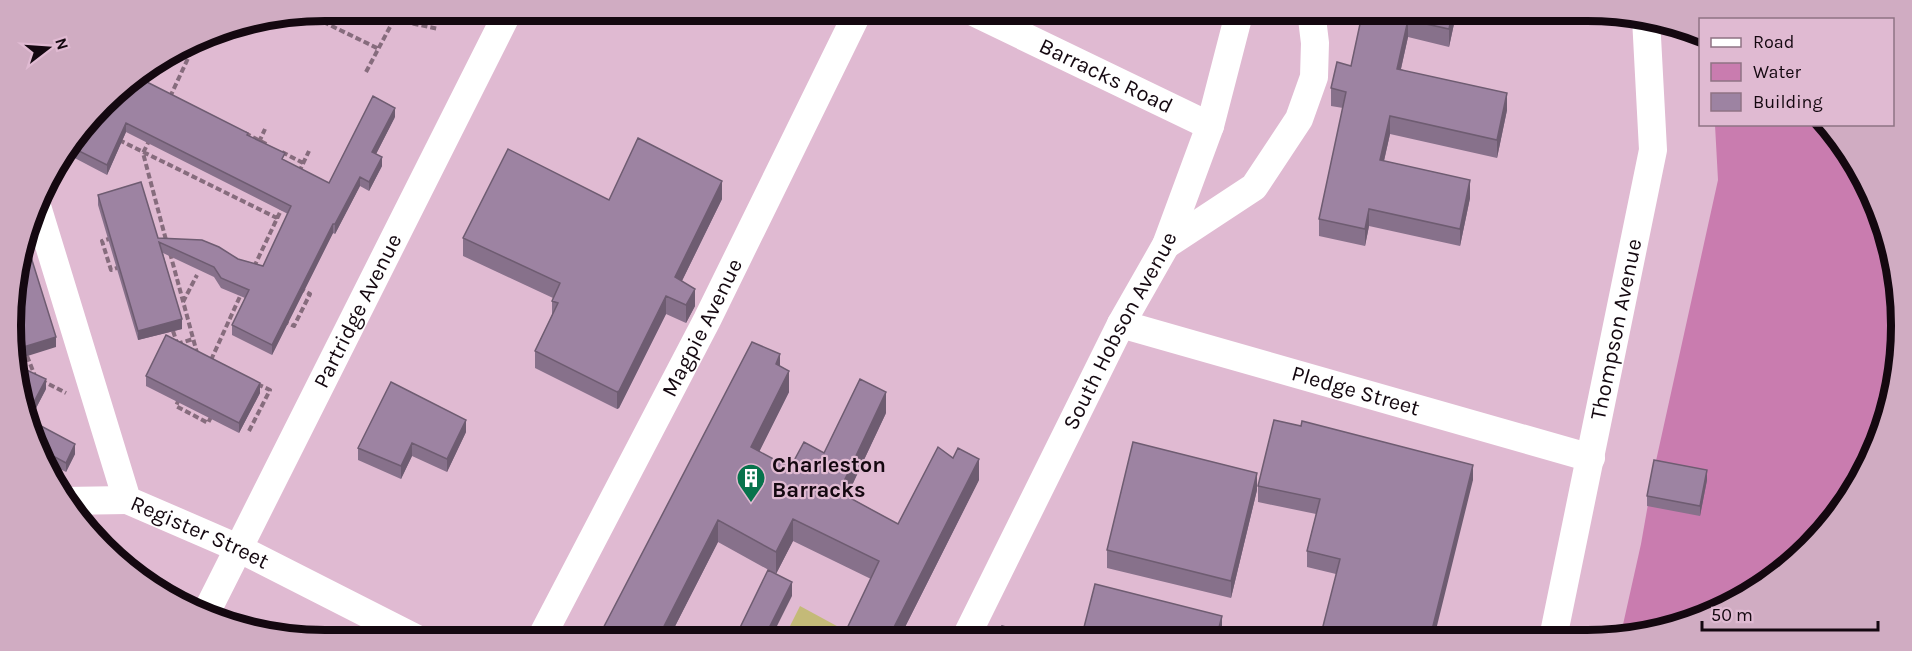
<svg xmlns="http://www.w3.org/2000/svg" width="1912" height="651" font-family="Karla,sans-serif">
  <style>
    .green { fill: #c4ba78 }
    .water { fill: #c97caf }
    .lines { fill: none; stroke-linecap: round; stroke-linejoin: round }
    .path { stroke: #866c7d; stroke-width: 4; stroke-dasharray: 6 3; stroke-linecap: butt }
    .minor { stroke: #fff; stroke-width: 28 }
    .wall { fill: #87718b }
    .shaded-wall { fill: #6e5c71 }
    .building { fill: #9d83a2; stroke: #6e5c71; stroke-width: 1.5 }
    .labels { text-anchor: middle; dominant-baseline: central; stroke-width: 4.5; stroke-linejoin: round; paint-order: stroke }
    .street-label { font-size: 22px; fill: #140810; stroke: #e0bad2 }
    .poi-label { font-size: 22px; font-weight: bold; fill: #140810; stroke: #e0bad2; text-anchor: start }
    .rim { fill: none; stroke: #140810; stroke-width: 8 }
  </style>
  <rect width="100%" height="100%" fill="#e0bad2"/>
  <!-- green -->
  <path class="green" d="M800 606 846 631 842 639 783 640Z"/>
  <!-- water -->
  <path class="water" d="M1715 125H1821L1859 168 1899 284 1891 407 1859 483 1794 562 1726 608 1628 638H1620L1641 544 1654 470 1718 180Z"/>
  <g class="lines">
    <!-- path -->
    <path class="path" d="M307 14 379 49
      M397 15 410 23 439 29
      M453 19 454 10
      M366 72 399 10
      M170 97 197 39
      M245 133 268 145
      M150 139 143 153 166 240
      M119 140 277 218
      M259 142 265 129
      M282 152 303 163
      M299 172 309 151
      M112 238 102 241 111 270 120 267
      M170 253 197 353
      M254 267 283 206
      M183 302 197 275
      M283 321 294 326 310 294 301 289
      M173 331 177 343
      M177 344 193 339
      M27 356 35 376
      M211 360 242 292
      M41 380 66 393
      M179 399 176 406 208 423 212 415
      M249 431 270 390 257 384"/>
    <!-- minor -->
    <g class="minor">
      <path id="s1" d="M969 10 1210 126"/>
      <path id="s2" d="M37 206 127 500 238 548 419 640"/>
      <path d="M1166 245 1254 187 1299 119 1314 77 1315 43 1311 10"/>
      <path id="s3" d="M1121 324 1591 458"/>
      <path d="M64 501 127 500"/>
      <path id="s4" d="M206 613 509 10"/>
      <path id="s5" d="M1553 638 1653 150 1646 18"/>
      <path id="s6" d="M965 639 1121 324 1166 245 1210 126 1240 10"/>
      <path id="s7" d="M540 640 707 320 859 10"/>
    </g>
  </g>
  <!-- wall -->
  <path class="wall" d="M1363 10H1457L1449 47 1408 37 1401 69 1507 110 1497 158 1390 134 1384 161 1470 198 1460 246 1369 226 1365 246 1319 236V219L1343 108 1331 106V88L1351 66Z
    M118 89 248 136 285 161 329 183 395 117 376 154 382 166 369 191 360 186 335 234 333 233 272 355 232 335V325L245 298 221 288 214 277 163 253 182 329 138 340 98 205V195L158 238 238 259 263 266 288 214 126 132 107 175 67 154Z
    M722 199 682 281 695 306 686 323 666 314 619 408 617 409 535 368V351L552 315V301L553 298 463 256V238Z
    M780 366 789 392 759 452 790 468 824 453 886 413 847 496 898 524 979 480 899 639H842L871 579 793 541 776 574 718 542 668 640H597Z
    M146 376 260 393 239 433 146 386Z
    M46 389 30 420 75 454 66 472 46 462 21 407Z
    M466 432 447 472 412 456 401 479 358 460V448Z
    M1473 480 1336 574 1307 567V551L1316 514 1258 502V486Z
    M1707 480 1700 516 1647 506V496Z
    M1257 490 1231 598 1107 568V550Z
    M1095 584 1222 633 1220 639H1081Z"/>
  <!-- shaded-wall -->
  <path class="shaded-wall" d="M1453 10H1457L1449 47V29Z
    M1408 20V37L1397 86V69Z
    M1507 93V110L1497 158V140Z
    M395 108V117L372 162V152Z
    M1390 116V134L1380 178V160Z
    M126 123V132L107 175V165Z
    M382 157V166L369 191V182Z
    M360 177V186L335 234V224Z
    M1470 180V198L1460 246V229Z
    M722 181V199L675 295V277Z
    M1369 209V226L1365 246V229Z
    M333 224V233L272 355V345Z
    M695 289V306L686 323V305Z
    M666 296V314L619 408 617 409V392Z
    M182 319V329L138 340V331Z
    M56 337V347L18 359 17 349Z
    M780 354V375L776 364Z
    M789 371V392L751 468V447Z
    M46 379V389L28 423 26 417Z
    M260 383V393L239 433V423Z
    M886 392V413L839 513V492Z
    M466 420V432L447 472V459Z
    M412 443V456L401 479V466Z
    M75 444V454L66 472V463Z
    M979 459V480L899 639H888Z
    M1473 465V480L1434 638H1430Z
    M1707 470V480L1700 516V506Z
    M1257 473V490L1231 598V581Z
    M793 519V541L776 574V552Z
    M718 520V542L668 640H657Z
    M792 582V596L770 640H763Z
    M1222 616V633L1220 639H1216Z"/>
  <!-- building -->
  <path class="building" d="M1363 10H1453L1449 29 1408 20 1397 69 1507 93 1497 140 1390 116 1380 160 1470 180 1460 229 1369 209 1365 229 1319 219 1346 92 1331 88 1337 62 1351 66Z
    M137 77 248 133 247 135 285 153 282 159 329 183 373 96 395 108 372 152 382 157 369 182 360 177 335 224H333L272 345 232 325 249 290 221 278 214 267 159 242 182 319 138 331 98 195 141 182 158 238 202 240 219 247 238 259 263 266 291 206 126 123 107 165 73 148 118 89Z
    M638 138 722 181 675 277 695 289 686 305 666 296 619 391 617 392 535 351 558 303 552 301 560 283 463 238 508 149 609 200Z
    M26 241 56 337 17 349 13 285Z
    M166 335 260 383 239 423 146 376Z
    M752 342 780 354 776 364 789 371 751 447 790 468 804 442 824 453 860 379 886 392 839 492 898 524 938 447 953 458 958 448 979 459 888 639H842L879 561 793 519 776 552 718 520 657 640H597Z
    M18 366 46 379 26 417 21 407Z
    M391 382 466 420 447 459 412 443 401 466 358 448Z
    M26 418 75 444 66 463 40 449Z
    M1274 420 1301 426 1302 421 1473 465 1430 638H1320L1340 559 1307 551 1320 499 1258 486Z
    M1133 442 1257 473 1231 581 1107 550Z
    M1654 460 1707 470 1700 506 1647 496Z
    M768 570 792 582 763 640H734Z
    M1095 584 1222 616 1216 639H1122L1102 634 1101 639H1081Z
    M1002 626 1055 639H998Z"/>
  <!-- icons -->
  <defs>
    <g id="building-pin" transform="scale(1.5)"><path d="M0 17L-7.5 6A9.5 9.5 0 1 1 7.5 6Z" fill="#07734c" stroke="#e0bad2"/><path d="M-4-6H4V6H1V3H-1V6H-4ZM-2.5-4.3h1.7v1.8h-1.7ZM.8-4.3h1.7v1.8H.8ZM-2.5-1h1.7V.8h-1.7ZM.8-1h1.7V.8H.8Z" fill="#fff"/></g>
  </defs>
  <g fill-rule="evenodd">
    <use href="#building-pin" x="751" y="478"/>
  </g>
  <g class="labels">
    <!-- street labels -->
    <g class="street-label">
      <text stroke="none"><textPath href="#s1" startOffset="152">Barracks Road</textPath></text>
      <text stroke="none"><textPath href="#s4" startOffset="338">Partridge Avenue</textPath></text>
      <text stroke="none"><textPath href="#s7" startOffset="352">Magpie Avenue</textPath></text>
      <text stroke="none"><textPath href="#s5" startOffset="315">Thompson Avenue</textPath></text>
      <text stroke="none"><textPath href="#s6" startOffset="345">South Hobson Avenue</textPath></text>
      <text stroke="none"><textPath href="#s3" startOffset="244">Pledge Street</textPath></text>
      <text stroke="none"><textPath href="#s2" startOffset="387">Register Street</textPath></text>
    </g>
    <!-- poi labels -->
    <g class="poi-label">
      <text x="772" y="465">Charleston<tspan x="772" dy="25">Barracks</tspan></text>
    </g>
  </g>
  <!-- crop -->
  <path d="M0 0H1912V651H0ZM325 21H1587A304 304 0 0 1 1891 325V326A304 304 0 0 1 1587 630H325A304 304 0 0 1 21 326V325A304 304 0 0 1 325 21Z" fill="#d0acc2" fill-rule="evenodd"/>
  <path class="rim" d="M325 21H1587A304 304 0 0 1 1891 325V326A304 304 0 0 1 1587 630H325A304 304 0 0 1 21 326V325A304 304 0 0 1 325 21Z"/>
  <!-- legend -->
  <rect x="1699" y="18" width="195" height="108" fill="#e0bad2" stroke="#8e7384" stroke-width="1.5"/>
  <rect x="1711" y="38" width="30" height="9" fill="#ffffff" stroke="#8e7384" stroke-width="1.5"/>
  <text x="1753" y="48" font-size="18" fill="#140810">Road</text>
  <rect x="1711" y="63" width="30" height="18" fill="#c97caf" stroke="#8e7384" stroke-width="1.5"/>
  <text x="1753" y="78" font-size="18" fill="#140810">Water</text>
  <rect x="1711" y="93" width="30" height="18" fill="#9d83a2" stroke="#8e7384" stroke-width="1.5"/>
  <text x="1753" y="108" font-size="18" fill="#140810">Building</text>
  <!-- north arrow -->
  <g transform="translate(48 48) rotate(73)" stroke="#e0bad2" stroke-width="4.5" paint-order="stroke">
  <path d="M0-4.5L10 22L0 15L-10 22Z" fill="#140810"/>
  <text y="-9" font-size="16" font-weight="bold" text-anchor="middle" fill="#140810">N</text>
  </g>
  <!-- scale -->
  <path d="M1702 621v9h176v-9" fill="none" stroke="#140810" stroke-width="3"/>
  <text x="1711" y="621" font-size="18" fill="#140810" stroke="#e0bad2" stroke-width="4.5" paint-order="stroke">50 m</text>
</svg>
